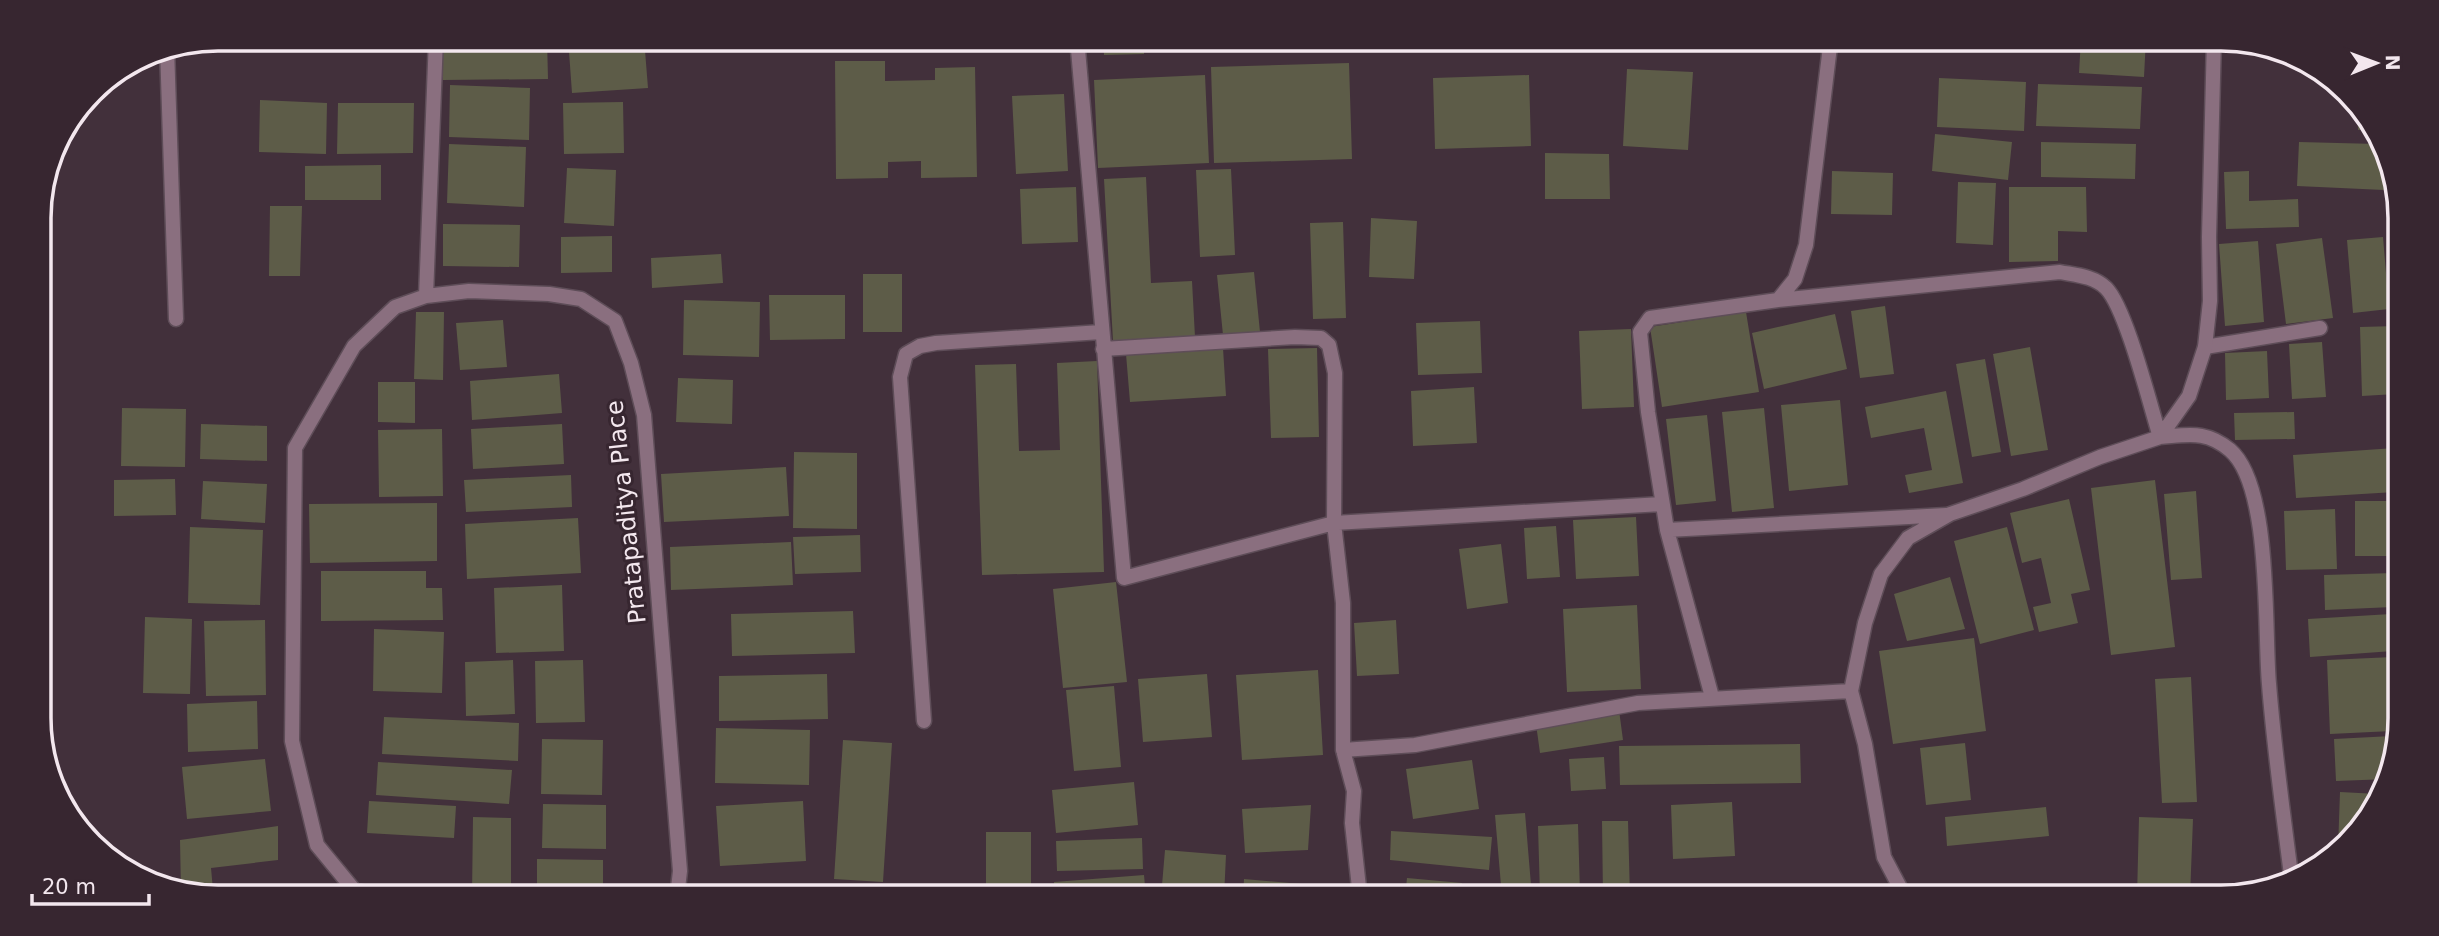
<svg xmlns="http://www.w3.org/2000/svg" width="2439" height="936" font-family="'DejaVu Sans',sans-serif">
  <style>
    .building { fill: #5d5c48 }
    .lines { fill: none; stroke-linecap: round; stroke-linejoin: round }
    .service-casing { stroke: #5e4d58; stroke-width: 17 }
    .minor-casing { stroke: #5e4d58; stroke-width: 17 }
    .service { stroke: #8a6f7f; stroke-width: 14 }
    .minor { stroke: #8a6f7f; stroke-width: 14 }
    .labels { text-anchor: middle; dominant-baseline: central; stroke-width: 6; stroke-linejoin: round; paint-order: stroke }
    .street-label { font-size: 24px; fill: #f3e7ee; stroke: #372630 }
    .rim { fill: none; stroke: #f3e7ee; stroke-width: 3.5 }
  </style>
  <rect width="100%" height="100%" fill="#42303b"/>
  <!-- building -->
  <path class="building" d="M443 38H547L548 79 443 80Z
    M568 38H644L648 88 572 93Z
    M972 38H1001V41H972Z
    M1103 38H1144V54L1104 55Z
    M1150 38H1208V47L1151 48Z
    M1695 38H1801V46L1695 42Z
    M1940 38H1975V51L1940 50Z
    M2081 38H2146L2144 77 2079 73Z
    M835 61H885V81L935 80V68L975 67 977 177 921 178V161L888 162V178L836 179Z
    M1349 63 1352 159 1214 163 1211 67Z
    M1627 69 1693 72 1688 150 1623 146Z
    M1205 75 1209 163 1098 168 1094 80Z
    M1529 75 1531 146 1435 149 1433 78Z
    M1939 78 2026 82 2024 131 1937 127Z
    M2038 84 2142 87 2140 129 2036 126Z
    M450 85 530 88 529 140 449 137Z
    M1064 94 1068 171 1016 174 1012 96Z
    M260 100 327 103 326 154 259 152Z
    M2357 101 2368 127 2370 129 2358 130Z
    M623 102 624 153 564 154 563 103Z
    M338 103H414L413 153 337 154Z
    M65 128 64 158H52L57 139Z
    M1935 134 2012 142 2008 180 1932 171Z
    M2041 142 2136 144 2135 179 2041 177Z
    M2299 142 2377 144 2385 164 2384 190 2297 186Z
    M449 144 526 147 524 207 447 203Z
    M1545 153 1609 154 1610 199H1545Z
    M381 165V200H305V166Z
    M567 168 616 170 614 226 564 223Z
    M1231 169 1235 255 1200 257 1196 170Z
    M1832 171 1893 173 1892 215 1831 214Z
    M2249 171V201L2298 199 2299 227 2226 229 2224 172Z
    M1146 177 1151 283 1192 281 1195 337 1113 341 1104 179Z
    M1958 182 1996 183 1993 245 1956 243Z
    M1076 187 1078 242 1022 244 1020 189Z
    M2009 187H2086L2087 232 2058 231V261L2009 262Z
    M270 206H302L300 276H269Z
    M1371 218 1417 221 1414 279 1369 277Z
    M1343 222 1346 318 1313 319 1310 223Z
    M443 224 520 225 519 267 443 266Z
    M612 236V272L561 273V237Z
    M2383 237 2389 309 2353 313 2347 240Z
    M2322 238 2333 318 2286 324 2276 244Z
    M2258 241 2264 322 2225 326 2219 244Z
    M721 254 723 283 652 288 651 258Z
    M1254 272 1260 332 1223 335 1217 275Z
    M863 274H902V332H863Z
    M769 295H845V339L770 340Z
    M684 300 760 302 759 357 683 355Z
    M1885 306 1894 374 1860 378 1851 311Z
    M416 312H444L443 380 414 379Z
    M1746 312 1759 392 1662 407 1650 327Z
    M1835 314 1847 369 1764 389 1752 333Z
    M503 320 507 367 460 370 456 323Z
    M1480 321 1482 373 1418 375 1416 323Z
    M2397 326 2396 394 2362 396 2360 327Z
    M1631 329 1634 407 1582 409 1579 331Z
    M2322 342 2326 397 2292 399 2289 344Z
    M2030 347 2048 450 2011 456 1993 354Z
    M1223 348 1226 396 1130 402 1126 354Z
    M1317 348 1319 437 1271 438 1268 349Z
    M2267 351 2269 398 2226 400 2225 353Z
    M1985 359 2001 452 1972 457 1956 364Z
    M1097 361 1104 572 982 575 975 365 1016 364 1019 451 1060 450 1057 363Z
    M559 374 562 413 472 420 470 381Z
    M678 378 733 380 732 424 676 422Z
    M378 382H415V423L378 422Z
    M1474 387 1477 443 1413 446 1411 391Z
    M1946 391 1963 483 1909 493 1905 475 1932 470 1924 428 1871 438 1865 407Z
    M1840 400 1848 485 1789 491 1781 405Z
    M122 408 186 409 185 467 121 466Z
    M1764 408 1774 508 1732 512 1722 412Z
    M2294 412 2295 439 2235 440 2234 413Z
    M1707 415 1716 501 1676 505 1666 419Z
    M201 424 267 426V461L200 459Z
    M562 424 564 464 473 469 471 429Z
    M442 429 443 496 379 497 378 430Z
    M2395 448V492L2296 498 2293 455Z
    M794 452 857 453V529L793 528Z
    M786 467 789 516 664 522 661 474Z
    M571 475 572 507 466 512 464 480Z
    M175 479 176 515 114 516V480Z
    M2155 480 2175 647 2111 655 2091 488Z
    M203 481 267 484 265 523 201 519Z
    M2196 491 2202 578 2171 580 2164 494Z
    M2069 499 2090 590 2071 594 2078 623 2039 632 2033 607 2051 603 2041 558 2022 563 2010 513Z
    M2355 501H2395L2394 556H2355Z
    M437 503V561L310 563 309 504Z
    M2335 509 2337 569 2286 570 2284 511Z
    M1636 517 1639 576 1576 579 1573 520Z
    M578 518 581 573 467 579 465 524Z
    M1556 526 1560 577 1527 579 1524 528Z
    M190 527 263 530 260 605 188 603Z
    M2007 527 2034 630 1980 644 1954 541Z
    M860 535 861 572 795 574 793 537Z
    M791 542 793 585 671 590 670 547Z
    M1501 544 1508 603 1467 609 1459 549Z
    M321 571H426V588H442L443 620 321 621Z
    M2394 573 2393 607 2325 610 2324 575Z
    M1950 577 1965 629 1907 641 1894 594Z
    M1116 582 1127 682 1063 688 1053 589Z
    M562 585 564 651 496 653 494 588Z
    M1637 605 1641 689 1567 692 1563 609Z
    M853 611 855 653 732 656 731 614Z
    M2391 614 2393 651 2310 657 2308 619Z
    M145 617 192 619 190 694 143 693Z
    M265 620 266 695 206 696 204 621Z
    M1396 620 1399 674 1357 676 1354 623Z
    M374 629 444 632 442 693 373 691Z
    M1974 638 1986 731 1893 744 1879 651Z
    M2393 657 2392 731 2330 734 2327 660Z
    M513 660 515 714 466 716 465 662Z
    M583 660 585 722 536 723 535 661Z
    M1318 670 1323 755 1242 760 1236 675Z
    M827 674 828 719 719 721V676Z
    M1207 674 1212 737 1143 742 1138 679Z
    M2191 677 2197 802 2162 803 2155 679Z
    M1114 686 1121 767 1074 771 1066 690Z
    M257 701 258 749 188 752 187 704Z
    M1619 710 1623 740 1540 753 1536 724Z
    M384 717 519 723 518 761 382 754Z
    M716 728 810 730 809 785 715 783Z
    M2392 736 2391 776 2389 779 2336 781 2334 739Z
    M542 739 603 740 602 795 541 794Z
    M843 740 892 743 883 882 834 879Z
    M1965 743 1971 800 1926 805 1920 748Z
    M1800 744 1801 783 1620 785 1619 746Z
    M1604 757 1606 789 1571 791 1569 759Z
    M265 759 271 811 187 819 182 767Z
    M1472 760 1479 809 1413 819 1406 769Z
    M378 762 512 770 509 804 376 795Z
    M1134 782 1138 825 1056 833 1052 790Z
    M2340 792 2378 794 2338 849Z
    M369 801 456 806 454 838 367 833Z
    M803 801 806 861 720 866 716 806Z
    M1732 802 1735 856 1673 859 1671 805Z
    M543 804 606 805V849L542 848Z
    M1311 805 1308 850 1245 853 1242 809Z
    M2046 807 2049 836 1947 846 1945 817Z
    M1525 813 1532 897H1502L1495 815Z
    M473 817 511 818V896H472Z
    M2139 817 2193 819 2190 897H2137Z
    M1602 821H1628L1630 897H1603Z
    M1578 824 1580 893 1540 895 1538 826Z
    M278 826V860L211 868 213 890 276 887V897L218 898 181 892 180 840Z
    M1391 831 1492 837 1489 870 1390 860Z
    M986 832H1031V897H986Z
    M1142 838 1143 869 1057 871 1056 841Z
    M1165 850 1226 855 1224 897H1161Z
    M537 859 603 860V897H537Z
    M1144 875 1146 897H1055L1054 882Z
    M1407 878 1462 883 1461 897H1405Z
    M1244 879 1302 884 1301 897H1243Z
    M707 893 751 895V897H707Z"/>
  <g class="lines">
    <!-- service casing -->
    <g class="service-casing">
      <path id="service" d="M2205 347 2320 328"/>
    </g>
    <!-- minor casing -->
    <g class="minor-casing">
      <path id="minor" d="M1077 38 1124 578 1334 523 1662 504
        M167 48 176 319
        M426 296 436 38
        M1778 300 2060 272C2075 275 2094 276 2106 288 2126 308 2150 405 2160 437 2189 435 2206 430 2230 450 2272 486 2264 630 2269 684 2274 748 2283 812 2291 875
        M1103 349 1295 337 1321 338 1329 345 1335 373 1334 523 1343 603V750L1415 745 1638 703 1851 691 1865 744 1884 857 1905 897
        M1667 530 1946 515
        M1851 691 1865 623 1881 574 1908 538 1950 514 2023 489 2100 457 2160 437 2189 396 2205 347 2210 301 2209 237 2214 38
        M1712 697 1667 530 1648 412 1640 332 1650 318 1778 300 1795 279 1806 245 1831 38
        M924 721 900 377 906 354 920 346 936 343 1101 332
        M1343 750 1354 791 1352 823 1360 897
        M382 897 354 890 317 845 292 741 295 448 354 346 395 307 426 296 469 291 549 294 581 299 615 321 631 363 644 415 680 871 677 897"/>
    </g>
    <!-- service -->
    <use href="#service" class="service"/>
    <!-- minor -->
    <use href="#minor" class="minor"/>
  </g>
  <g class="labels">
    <!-- street labels -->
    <g class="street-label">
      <text transform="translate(626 512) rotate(-96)">Pratapaditya Place</text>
    </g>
  </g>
  <!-- crop -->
  <path d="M0 0H2439V936H0ZM218 51H2221A167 167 0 0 1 2388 218V718A167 167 0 0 1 2221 885H218A167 167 0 0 1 51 718V218A167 167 0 0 1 218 51Z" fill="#372630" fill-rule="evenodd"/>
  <path class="rim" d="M218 51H2221A167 167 0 0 1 2388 218V718A167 167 0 0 1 2221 885H218A167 167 0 0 1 51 718V218A167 167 0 0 1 218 51Z"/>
  <!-- north arrow -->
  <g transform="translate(2376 63) rotate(89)" stroke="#372630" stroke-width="5" paint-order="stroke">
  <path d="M0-5L12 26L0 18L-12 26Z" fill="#f3e7ee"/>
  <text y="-10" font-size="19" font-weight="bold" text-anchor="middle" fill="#f3e7ee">N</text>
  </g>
  <!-- scale -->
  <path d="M32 894v10h117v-10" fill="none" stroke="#f3e7ee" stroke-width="3.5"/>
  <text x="42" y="894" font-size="21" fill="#f3e7ee" stroke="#372630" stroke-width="5" paint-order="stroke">20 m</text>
</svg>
